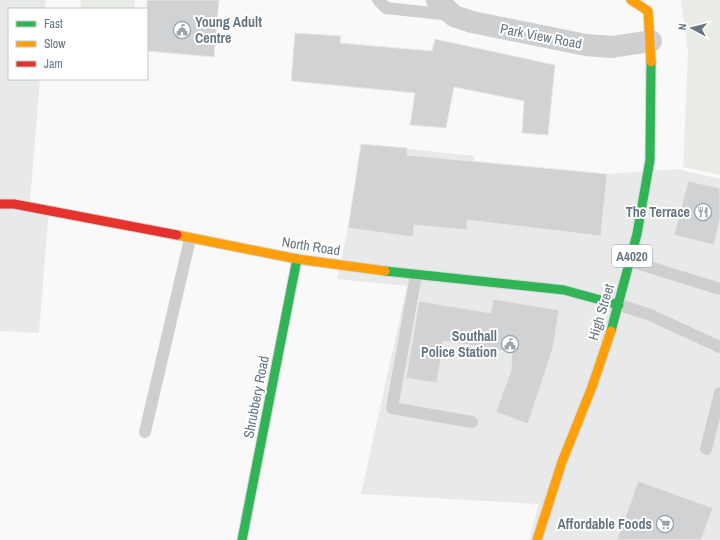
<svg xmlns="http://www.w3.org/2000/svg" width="720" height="540" font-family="'Archivo Narrow',sans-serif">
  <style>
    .built { fill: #e8e9e9 }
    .green { fill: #e8ebe6 }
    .building { fill: #d0d2d3; stroke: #e8e8e8 }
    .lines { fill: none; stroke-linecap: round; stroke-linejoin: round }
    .fast-casing { stroke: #d5d6d7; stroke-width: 11 }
    .slow-casing { stroke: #d5d6d7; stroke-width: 11 }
    .jam-casing { stroke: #d5d6d7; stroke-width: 11 }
    .lane { stroke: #cecfd0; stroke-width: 12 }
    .street { stroke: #cecfd0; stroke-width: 22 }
    .fast { stroke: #30b455; stroke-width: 9 }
    .slow { stroke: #ff9f0a; stroke-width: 9 }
    .jam { stroke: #e5322d; stroke-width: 9 }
    .labels { text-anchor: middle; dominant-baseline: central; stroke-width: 4; stroke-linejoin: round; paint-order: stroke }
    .shield { fill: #fff; stroke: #939fa8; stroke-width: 1 }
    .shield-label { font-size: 13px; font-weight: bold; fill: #657683 }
    .poi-label { font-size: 14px; font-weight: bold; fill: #657683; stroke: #fff; text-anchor: end }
    .street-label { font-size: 14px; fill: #657683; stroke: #fff }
  </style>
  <rect width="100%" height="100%" fill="#f9f9f9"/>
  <!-- built -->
  <path class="built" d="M0 0H46L45 9H9V79H40L30 202 49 208 39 333 0 331Z
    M361 144 475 156 474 162 607 174 678 169 720 179V540H529L539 504 361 494 407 286 337 279 348 228Z"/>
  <!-- green -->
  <path class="green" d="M81 0H135L134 9H80Z
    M681 0H720V175L683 167 688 52Z"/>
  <!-- building -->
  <path class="building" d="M147 0H219L214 57 147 51Z
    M295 33 341 36 340 43 432 51 435 39 555 65 548 135 522 133 524 101 454 87 446 128 410 125 415 93 291 81Z
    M361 144 407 148V155L607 174 601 236 467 220V230L414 225 413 237 348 228Z
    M688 181 720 188V219L714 245 674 235Z
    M493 299 559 310 553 348 528 424 496 412 511 370 512 352 444 341 437 383 406 378 419 301 491 313Z
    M638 481 713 508 701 540H617Z"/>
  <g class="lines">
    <!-- fast casing -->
    <g class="fast-casing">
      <path id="fast" d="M385 271 564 290 619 305
        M611 331 637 234 650 160 651 62
        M242 540 297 259"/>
    </g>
    <!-- slow casing -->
    <g class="slow-casing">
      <path id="slow" d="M631 0 648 11
        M648 11 651 62
        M177 235 297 259 385 271
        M537 540 562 462 592 387 611 331"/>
    </g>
    <!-- jam casing -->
    <g class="jam-casing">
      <path id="jam" d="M0 204H14L177 235"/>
    </g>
    <!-- lane -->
    <path class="lane" d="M378 0 386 8 451 15
      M630 261 720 289
      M416 275 392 408 472 422
      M619 305 648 314 720 347
      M145 432 190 239
      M706 449 720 393"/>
    <!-- street -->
    <path class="street" d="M437 0 454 16 472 22 586 45 612 47 651 41"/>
    <!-- fast -->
    <use href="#fast" class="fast"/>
    <!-- slow -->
    <use href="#slow" class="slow"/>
    <!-- jam -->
    <use href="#jam" class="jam"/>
  </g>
  <!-- icons -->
  <defs>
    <g id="civic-ring" transform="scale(0.9)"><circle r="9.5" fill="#fff" stroke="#99a4ac" stroke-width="1.5"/><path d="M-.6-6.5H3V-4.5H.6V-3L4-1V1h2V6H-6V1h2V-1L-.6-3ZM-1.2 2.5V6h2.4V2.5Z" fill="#99a4ac"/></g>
    <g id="restaurant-ring" transform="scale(0.9)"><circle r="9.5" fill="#fff" stroke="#99a4ac" stroke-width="1.5"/><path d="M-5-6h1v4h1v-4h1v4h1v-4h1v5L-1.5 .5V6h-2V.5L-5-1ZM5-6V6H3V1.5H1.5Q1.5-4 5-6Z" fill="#99a4ac"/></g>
    <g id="supermarket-ring" transform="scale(0.9)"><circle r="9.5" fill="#fff" stroke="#99a4ac" stroke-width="1.5"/><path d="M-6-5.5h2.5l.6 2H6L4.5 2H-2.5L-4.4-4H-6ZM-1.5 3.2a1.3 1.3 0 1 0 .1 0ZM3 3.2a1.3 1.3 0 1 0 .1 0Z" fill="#99a4ac"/></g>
  </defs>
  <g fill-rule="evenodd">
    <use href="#civic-ring" x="182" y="30"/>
    <use href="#restaurant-ring" x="703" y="212"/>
    <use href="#civic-ring" x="510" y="344"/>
    <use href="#supermarket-ring" x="665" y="524"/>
  </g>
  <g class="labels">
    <!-- shield labels -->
    <rect class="shield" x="612" y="245" width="40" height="22" rx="3"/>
    <g class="shield-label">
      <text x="632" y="256">A4020</text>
    </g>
    <!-- poi labels -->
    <g class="poi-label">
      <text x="195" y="22" text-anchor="start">Young Adult<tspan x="195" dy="16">Centre</tspan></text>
      <text x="690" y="212">The Terrace</text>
      <text x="497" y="336">Southall<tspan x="497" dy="16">Police Station</tspan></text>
      <text x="652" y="524">Affordable Foods</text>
    </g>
    <!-- street labels -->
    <g class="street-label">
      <text transform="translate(541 36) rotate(11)">Park View Road</text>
      <text transform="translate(311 246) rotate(9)">North Road</text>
      <text transform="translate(601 312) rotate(-73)">High Street</text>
      <text transform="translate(256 397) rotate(-79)">Shrubbery Road</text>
    </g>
  </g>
  <!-- legend -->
  <rect x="8" y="8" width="140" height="72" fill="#ffffff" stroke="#c1c8cd"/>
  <rect x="16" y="21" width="20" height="6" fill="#30b455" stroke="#c1c8cd"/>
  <text x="44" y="28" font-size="12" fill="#657683">Fast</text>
  <rect x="16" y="41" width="20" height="6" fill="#ff9f0a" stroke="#c1c8cd"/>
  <text x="44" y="48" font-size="12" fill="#657683">Slow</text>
  <rect x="16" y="61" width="20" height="6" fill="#e5322d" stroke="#c1c8cd"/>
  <text x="44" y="68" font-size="12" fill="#657683">Jam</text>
  <!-- north arrow -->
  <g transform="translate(692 28) rotate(277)" stroke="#ffffff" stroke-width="3" paint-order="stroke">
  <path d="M0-3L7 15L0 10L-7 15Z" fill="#657683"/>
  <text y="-6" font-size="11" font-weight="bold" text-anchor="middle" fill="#657683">N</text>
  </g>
</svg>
